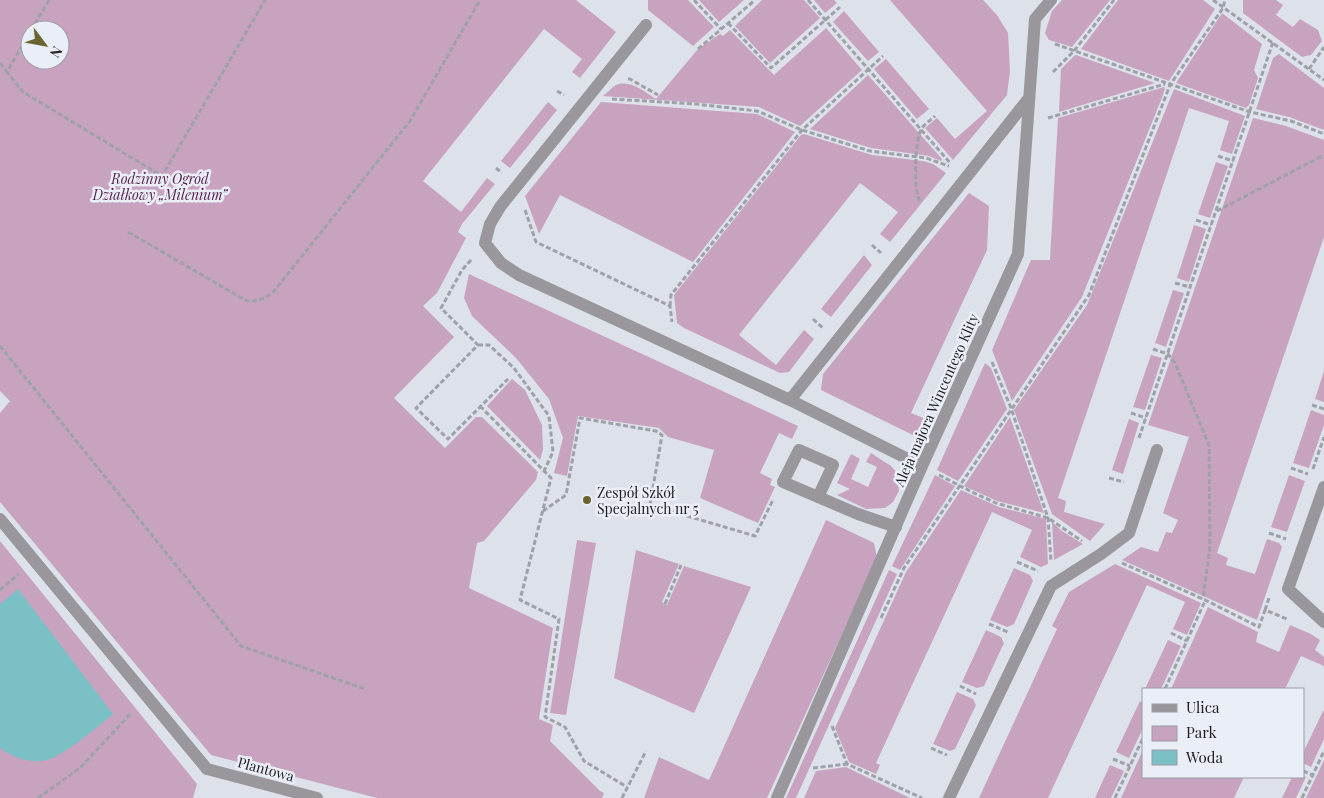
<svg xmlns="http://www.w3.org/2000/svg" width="1324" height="798" font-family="'Playfair Display',serif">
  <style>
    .green { fill: #c8a3c0; fill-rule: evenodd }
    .water { fill: #7bc0c5 }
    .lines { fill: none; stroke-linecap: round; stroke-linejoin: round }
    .path { stroke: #9ea1a8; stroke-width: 3; stroke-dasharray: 5 2.5; stroke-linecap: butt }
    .service { stroke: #99979b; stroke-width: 12 }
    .minor { stroke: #99979b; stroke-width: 12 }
    .poi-dot { fill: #6a6431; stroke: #eaeef7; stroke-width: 2 }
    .labels { text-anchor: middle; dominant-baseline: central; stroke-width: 5; stroke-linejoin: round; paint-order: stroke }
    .park-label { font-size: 14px; font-style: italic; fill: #592350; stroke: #eaeef7 }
    .street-label { font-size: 14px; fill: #212226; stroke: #eaeef7 }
    .poi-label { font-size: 14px; fill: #212226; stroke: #eaeef7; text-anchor: start }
  </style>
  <rect width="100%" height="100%" fill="#dde1ea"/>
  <!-- green -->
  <path class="green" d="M0 0H576L616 32 580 78 572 72 582 59 544 29 423 181 461 212 487 178 495 184 462 224 458 232 466 238 437 293 423 306 454 337 394 398 445 448 476 417H482L538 472 536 480 484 541 477 543 469 588 553 628 539 719 553 725 550 741 600 791 604 793 602 798H377L211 755 0 502V413L10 401 0 391ZM30 30H60V60H30Z
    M648 0H688L714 27 693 46 648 10Z
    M699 0H744L719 22Z
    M762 0H804L820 18 770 63 735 26Z
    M814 0H834L837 3 825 13Z
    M890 0H983L997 15 1008 33 1010 71 1007 95 953 160 925 128 937 118 955 139 987 111Z
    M1062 0H1110L1072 47 1049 40 1045 33 1052 11Z
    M1118 0H1203L1215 9 1169 81 1081 49Z
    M1243 0H1276L1283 5 1276 15 1293 27 1300 19 1318 30 1322 41 1311 55 1302 57 1243 13Z
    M844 11 879 52 868 61 833 22Z
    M1222 13 1262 44 1254 70 1258 78 1249 105 1246 108 1176 83Z
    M826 28 862 70 800 126 759 107 603 96C607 93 612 87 616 85 630 79 645 92 656 99L698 49 720 34 723 36 730 30 774 75Z
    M1279 54 1324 88V130L1289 117 1256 109 1273 58Z
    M1075 55H1076L1155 83 1059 112 1061 69Z
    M886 59 929 109 917 119 874 69Z
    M868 75 942 159 941 161 929 156 871 148 810 129Z
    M1164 87 1165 88 1163 95 1082 297 1012 401 992 350 1031 260H1050L1058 118Z
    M1174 89 1245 116 1232 154 1220 150 1229 121 1189 108 1058 498 1066 501 1064 512 1105 524 1090 541 1052 514 1014 410 1087 305Z
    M548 102 557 110 510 168 501 161Z
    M601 102 757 114 795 132 693 262 560 195 539 234 525 196Z
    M1253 118 1286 126 1324 140V237L1217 553 1228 558 1226 565 1255 574 1267 539 1279 543 1282 547 1257 620 1122 560 1141 547 1158 552 1166 532 1172 533 1178 520 1163 513 1189 437 1148 425Z
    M804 134 872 155 923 161 933 164 946 173 890 242 880 234 898 212 860 183 739 335 776 365 804 330 814 339 789 372 780 373 684 328 677 323 674 295 801 135Z
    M1216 162 1228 166 1210 218 1198 214Z
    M969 193 989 206 987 250 911 413 931 421 927 428 919 438 821 390 823 374Z
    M1194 225 1206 229 1189 282 1177 278Z
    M864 255 872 265 831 317 821 309Z
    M469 274 798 426 792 439 779 433 760 473 772 479 770 485 775 487 758 523 700 498 714 450 668 437 659 428 578 416 567 476 554 473 563 438 549 399 516 358 472 316 464 298Z
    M1173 290 1184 293 1166 347 1155 343Z
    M1151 355 1162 358 1145 410 1133 407Z
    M985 363 991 368 1007 409 958 481 937 470Z
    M1324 371V402L1315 399Z
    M512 379 525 390 542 425 543 450 540 460 487 406Z
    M1311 410 1324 415V425L1309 468 1293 463Z
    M1010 417 1044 513 997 501 964 486Z
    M1129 419 1139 423 1123 474 1112 470Z
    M871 453 891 466 897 473 899 491 893 502 885 508 866 509 837 495 850 489 837 483 851 454 860 459 851 479 868 487 877 467 866 462Z
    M935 475 955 486 900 570 892 566Z
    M1289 475 1305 481 1287 532 1271 527Z
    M961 490 999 507 1046 519 1048 564 1041 567 1020 557 1032 530 992 512 876 763 880 765 876 774 849 762 835 728 906 572Z
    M826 520 874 543 877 558 767 798H644L659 757 709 780Z
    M1052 522 1062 531 1083 544 1054 560Z
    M577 540 596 543 566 715 550 713Z
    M0 541 197 784 193 798H0Z
    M636 550 679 564 662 602 667 605 684 566 751 587 694 713 614 678Z
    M1115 564 1201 603 1187 635 1173 629 1185 602 1147 585 1048 798H979L1057 629 1052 626 1069 592Z
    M1014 568 1030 575 1033 581 1014 624 1007 627 990 620Z
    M889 570 897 574 796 798H786Z
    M1208 607 1258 632 1256 642 1279 652 1290 625 1311 634 1320 640 1315 650 1324 657V666L1301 656 1285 689H1171Z
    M986 630 1001 637 1004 643 984 686 977 688 962 682Z
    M1168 640 1181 646 1161 689H1145Z
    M957 692 973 699 976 705 955 749 950 751 933 744Z
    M1140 701 1143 703V728L1129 758 1116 752Z
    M1323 711H1324V739L1311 767 1303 763V753Z
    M1143 750V777H1244L1234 798H1121Z
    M1324 760V798H1306Z
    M1110 765 1124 771 1111 798H1095Z
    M846 767 910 798H804L816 771Z
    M1303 776 1306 777 1296 798H1282L1292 777Z"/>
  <!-- water -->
  <path class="water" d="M18 589 113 714C98 726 59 761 41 761 25 762 13 757 0 748V604Z"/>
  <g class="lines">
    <!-- path -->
    <path class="path" d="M694 0 721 29
      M808 0 951 164
      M1213 0 1324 80
      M728 23 771 68 840 7
      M31 30 49 0
      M30 32 7 72 23 92 162 176 265 0
      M1055 44 1250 112 1291 121 1324 134
      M698 49 755 0
      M0 63 7 72
      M1309 69 1324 47
      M1053 72 1074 51 1114 0
      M628 79H630L658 95
      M557 91 564 95
      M612 99 696 104 757 111 802 130 870 151 926 158 949 166
      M1048 118 1165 84
      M1218 156 1233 161
      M496 168 502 173
      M920 201C913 190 915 142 921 130 923 125 931 120 935 116
      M525 210 536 242 670 306 672 322
      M1217 211 1324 155
      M1196 220 1211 225
      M128 232 247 301C258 302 266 298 274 291L410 121 480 0
      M872 245 881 253
      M471 260 462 270 441 308 478 345 416 408 448 439 508 379
      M1175 283 1190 287
      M670 306 671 295 802 130 883 56
      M813 319 823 328
      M478 345H489L514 368 549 416 553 452 544 471
      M0 346 241 646 365 689
      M1153 349 1168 354 1175 363 1209 445 1210 546 1203 599
      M992 362 1011 408 1048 518 1051 561
      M1312 405 1324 409
      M480 406 551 478 520 600 559 619 545 717 565 727 584 761 627 787
      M1131 413 1146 418
      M1139 438 1273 42
      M1291 468 1308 474
      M1313 469 1324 437
      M939 475 976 494 996 503 1048 518 1082 541
      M1109 478 1124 482
      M543 511 566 495 580 418 656 431 662 435 650 505 755 536 773 500
      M1269 533 1286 539
      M1017 562 1038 571
      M1122 563 1203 599 1259 627 1265 610 1287 619
      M0 590 19 574
      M665 604 681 565
      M1265 610 1269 598
      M881 618 904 568 1089 295 1170 85 1223 8 1225 0
      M989 624 1008 632
      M1171 633 1187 641
      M960 686 976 694
      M1165 689 1205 601
      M832 726 847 764 922 798
      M931 748 947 755
      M1113 759 1130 766
      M813 768 847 764
      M1303 771 1313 775
      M38 798 80 768 131 713
      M622 798 646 751
      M1115 798 1143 738
      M1302 798 1324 751"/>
    <!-- service -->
    <path class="service" d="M646 25 500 207 490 224 485 243 501 263 519 275 790 400 922 466
      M790 400 1029 98
      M1324 487 1288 589 1324 622
      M818 497 833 465 799 450 783 482 858 514 896 527
      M0 519 207 769
      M777 798 922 466 1018 254 1035 19 1051 0
      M949 798 1051 586 1101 554 1129 533 1157 450"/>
    <!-- minor -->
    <path class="minor" d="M207 769 317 798"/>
  </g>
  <!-- markers -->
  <circle class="poi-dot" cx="587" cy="500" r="5"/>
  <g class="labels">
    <!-- park labels -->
    <g class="park-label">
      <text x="160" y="178">Rodzinny Ogród<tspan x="160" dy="16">Działkowy „Milenium”</tspan></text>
    </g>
    <!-- street labels -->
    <g class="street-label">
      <text transform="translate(936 400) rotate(-66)">Aleja majora Wincentego Klity</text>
      <text transform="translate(266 769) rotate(15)">Plantowa</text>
    </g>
    <!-- poi labels -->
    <g class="poi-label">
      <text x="597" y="492">Zespół Szkół<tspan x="597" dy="16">Specjalnych nr 5</tspan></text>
    </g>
  </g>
  <!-- legend -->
  <rect x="1142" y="688" width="162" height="90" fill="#eaeef7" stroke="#9a9ca3"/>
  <rect x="1152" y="704" width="25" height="8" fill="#99979b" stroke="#9a9ca3"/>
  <text x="1186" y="713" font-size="15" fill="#212226">Ulica</text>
  <rect x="1152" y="726" width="25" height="15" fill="#c8a3c0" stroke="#9a9ca3"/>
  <text x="1186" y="738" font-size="15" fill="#212226">Park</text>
  <rect x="1152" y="750" width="25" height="15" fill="#7bc0c5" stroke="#9a9ca3"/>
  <text x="1186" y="763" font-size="15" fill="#212226">Woda</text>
  <!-- north arrow -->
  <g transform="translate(45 45) rotate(122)"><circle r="24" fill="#eaeef7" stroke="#9a9ca3"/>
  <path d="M0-4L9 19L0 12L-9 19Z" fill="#6a6431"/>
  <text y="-8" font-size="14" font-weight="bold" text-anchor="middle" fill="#212226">N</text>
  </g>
</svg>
